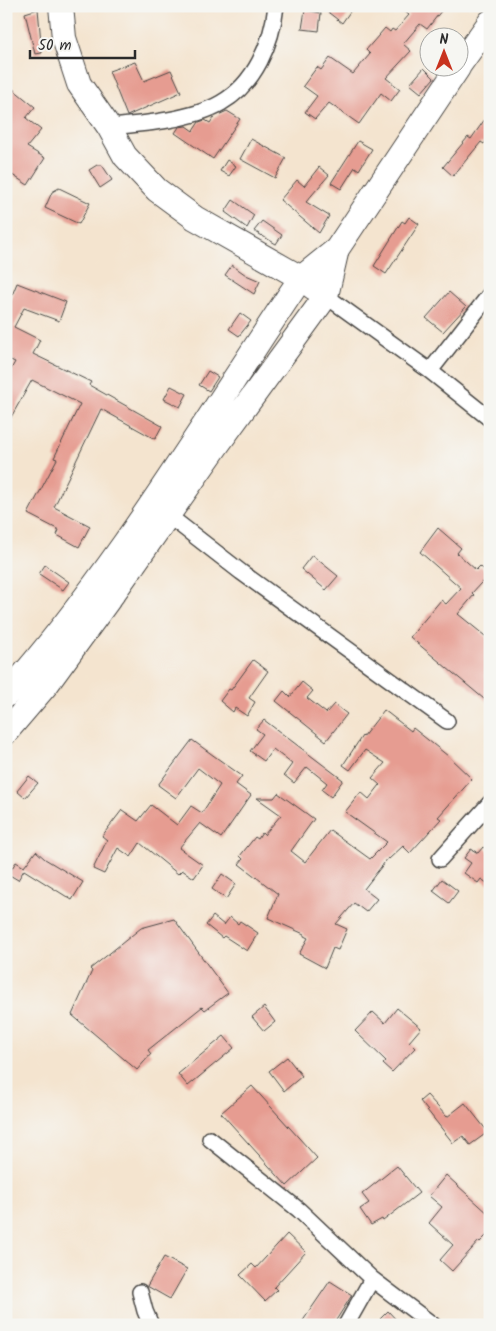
<svg xmlns="http://www.w3.org/2000/svg" width="496" height="1331" font-family="Kalam,sans-serif">
  <style>
    .building { fill: #e69c91 }
    .lines { fill: none; stroke-linecap: round; stroke-linejoin: round }
    .minor-casing { stroke: #494744; stroke-width: 18 }
    .primary-casing { stroke: #494744; stroke-width: 26 }
    .minor { stroke: #fff; stroke-width: 15 }
    .primary { stroke: #fff; stroke-width: 24 }
  </style>
  <rect width="100%" height="100%" fill="#f6f6f2"/>
  <filter id="ink" filterUnits="userSpaceOnUse"><feTurbulence type="fractalNoise" baseFrequency=".02" numOctaves="2"/><feDisplacementMap in="SourceGraphic" scale="10" xChannelSelector="R" yChannelSelector="G"/><feConvolveMatrix kernelMatrix="1 2 1 2 8 2 1 2 1" color-interpolation-filters="sRGB"/></filter>
  <filter id="wash" filterUnits="userSpaceOnUse"><feTurbulence type="fractalNoise" baseFrequency=".0096" numOctaves="4" result="noise"/><feDisplacementMap in="SourceGraphic" scale="20" xChannelSelector="R" yChannelSelector="G"/><feGaussianBlur stdDeviation="1.12" result="paint"/><feColorMatrix in="noise" values="0 0 0 0 0 0 0 0 0 0 0 0 0 0 0 0 0 1.4 0 .05"/><feComposite in="paint" operator="in"/></filter>
  <g filter="url(#wash)">
    <rect width="100%" height="100%" fill="#f4e4cf"/>
    <g id="blocks">
      <!-- building -->
      <path class="building" d="M320 6H354L342 23Z
        M398 6H445L427 29 420 24 403 44 411 51 386 78 400 89 391 101 381 93 359 124 329 103 315 119 305 112 317 96 303 86 317 67 321 70 330 58 353 74 370 54 366 50 385 28 390 32 392 29 395 31 409 15Z
        M38 9 42 53 35 54 25 13Z
        M305 10 321 13 319 31 302 29Z
        M135 62 144 81 171 70 181 92 127 116 109 71Z
        M424 68 434 78 421 93 410 84Z
        M13 89 35 107 26 118 41 130 27 147 45 158 28 185 6 171V98Z
        M227 111 240 119 213 159 175 133 179 127 186 126 193 131 199 122 205 120 210 123 214 117Z
        M490 112V137L484 144 481 142 453 176 443 167 468 137 471 139Z
        M251 139 286 158 275 178 240 159Z
        M358 141 372 149 359 170 355 167 341 189 331 183Z
        M227 160 236 166 229 176 220 171Z
        M97 165H102L112 180 100 188 89 170Z
        M319 167 329 175 306 202 329 216 319 233 280 200 297 180 304 186Z
        M59 188 90 203 79 224 45 208 52 192Z
        M233 200 254 215 247 228 225 212Z
        M409 217 419 224 386 274 374 266 402 221 405 223Z
        M262 221 282 235 276 244 254 231Z
        M232 265 246 275 260 281 254 294 225 275Z
        M17 283 66 302 59 321 24 308 14 327 40 340 33 354 91 382 89 385 162 426 155 439 101 409 54 507 90 526 79 547 57 535 59 530 28 514 57 459 54 458 80 404 32 380 6 426V378L15 362 6 358V310Z
        M449 292 466 307 443 332 426 318Z
        M240 313 251 321 239 336 229 329Z
        M208 371 218 377 209 391 199 385Z
        M171 386 187 394 180 407 164 399Z
        M438 528 461 548 457 553 476 570 480 566 489 574 472 593 474 595 458 614 490 640V704L410 637 441 600 446 604 461 588 420 552Z
        M312 555 338 576 326 590 301 569Z
        M45 565 69 582 63 590 39 574Z
        M253 660 268 671 249 698 255 702 247 716 235 708 233 712 220 701 229 689 231 690Z
        M302 682 313 691 307 698 326 713 334 704 347 714 326 741 276 701 284 691 290 697Z
        M384 710 411 731 413 728 448 756 472 779 438 817 441 819 410 853 403 846 389 859 388 858 364 889 377 899 366 912 354 903 336 924 347 929 338 950 333 948 325 968 299 954 308 938 304 936V934L268 918 278 894 239 864 243 859 240 856 255 837 258 839 262 833 264 835 281 815 257 798H274L278 793 314 819 291 851 305 862 330 830 370 859 387 842 345 812 361 792 369 799 380 785 372 778 385 763 365 750 350 770 343 765 362 736 363 737Z
        M264 720 343 780 331 797 322 790 327 783 307 767 294 783 284 775 292 764 273 749 264 761 250 751 263 734 256 729Z
        M192 740 242 776 236 784 251 795 221 838 200 823 179 848 203 865 194 878 182 870 178 874 140 843 131 857 118 848 104 874 93 869 107 840 102 836 122 810 138 821 151 805 177 825 191 806 202 813 220 785 198 768 176 798 158 785Z
        M29 776 38 783 25 798 17 791Z
        M483 847 490 852V885L481 879 478 883 464 873 471 863 464 858 471 849 478 853Z
        M36 851 45 859 83 882 72 900 24 870 18 880 8 874 16 862 24 867Z
        M222 874 236 884 226 899 212 889Z
        M442 879 458 891 449 903 433 891Z
        M213 916 224 925 230 917 238 924 240 921 258 933 247 951 224 936 222 938 206 925Z
        M174 919 228 993 205 1010 202 1007 148 1050 151 1054 137 1070 72 1015 92 971 90 969 141 928Z
        M264 1007 275 1022 264 1031 252 1017Z
        M397 1008 421 1028 409 1042 415 1048 392 1072 383 1064 386 1061 355 1031 373 1012 385 1023Z
        M224 1036 234 1048 188 1086 178 1074Z
        M287 1057 302 1076 284 1091 269 1071Z
        M252 1086 317 1158 287 1186 221 1113Z
        M427 1095 447 1117 465 1103 488 1132 470 1145 463 1136 453 1143 420 1101Z
        M397 1166 419 1193 383 1221 382 1219 371 1225 360 1209 369 1203 362 1194Z
        M446 1175 490 1215V1232L480 1242 479 1241 452 1271 440 1260 453 1245 429 1223 442 1207 429 1196Z
        M287 1234 306 1252 274 1287 277 1290 265 1301 240 1275 252 1264 256 1268Z
        M164 1257 187 1269 170 1299 147 1286Z
        M330 1281 352 1295 333 1325H300Z
        M388 1311 401 1325H386L380 1319Z"/>
    </g>
  </g>
  <g filter="url(#ink)">
    <use href="#blocks" fill-opacity="0" stroke="#494744" stroke-width="1"/>
    <g class="lines">
      <!-- minor casing -->
      <g class="minor-casing">
        <path id="minor" d="M109 127C142 124 192 120 221 103 255 84 272 43 276 6
          M326 296 430 371 490 419
          M430 371 490 294
          M169 516 241 572 447 721
          M440 859 490 803
          M210 1139 299 1210 372 1279 433 1325
          M140 1292 145 1311 151 1325
          M346 1325 372 1279"/>
      </g>
      <!-- primary casing -->
      <g class="primary-casing">
        <path id="primary" d="M61 6 64 38 79 84 109 127 125 156 157 190 195 218 301 278 314 288
          M458 67 490 22
          M6 695C119 567 206 419 301 278L337 249 458 68
          M6 732 47 684 117 588 218 444 326 296 337 249"/>
      </g>
      <!-- minor -->
      <use href="#minor" class="minor"/>
      <!-- primary -->
      <use href="#primary" class="primary"/>
    </g>
  </g>
  <!-- margin -->
  <rect width="496" height="1331" fill="none" stroke="#f6f6f2" stroke-width="25"/>
  <!-- north arrow -->
  <g transform="translate(444 52)"><circle r="24" fill="#f6f6f2" stroke="#a5a5a2"/>
  <path d="M0-4L9 19L0 12L-9 19Z" fill="#c8321e"/>
  <text y="-8" font-size="14" font-weight="bold" text-anchor="middle" fill="#2b2b2b">N</text>
  </g>
  <!-- scale -->
  <path d="M30 50v8h105v-8" fill="none" stroke="#2b2b2b" stroke-width="2.5"/>
  <text x="38" y="50" font-size="15" fill="#2b2b2b" stroke="#f6f6f2" stroke-width="4" paint-order="stroke">50 m</text>
</svg>
